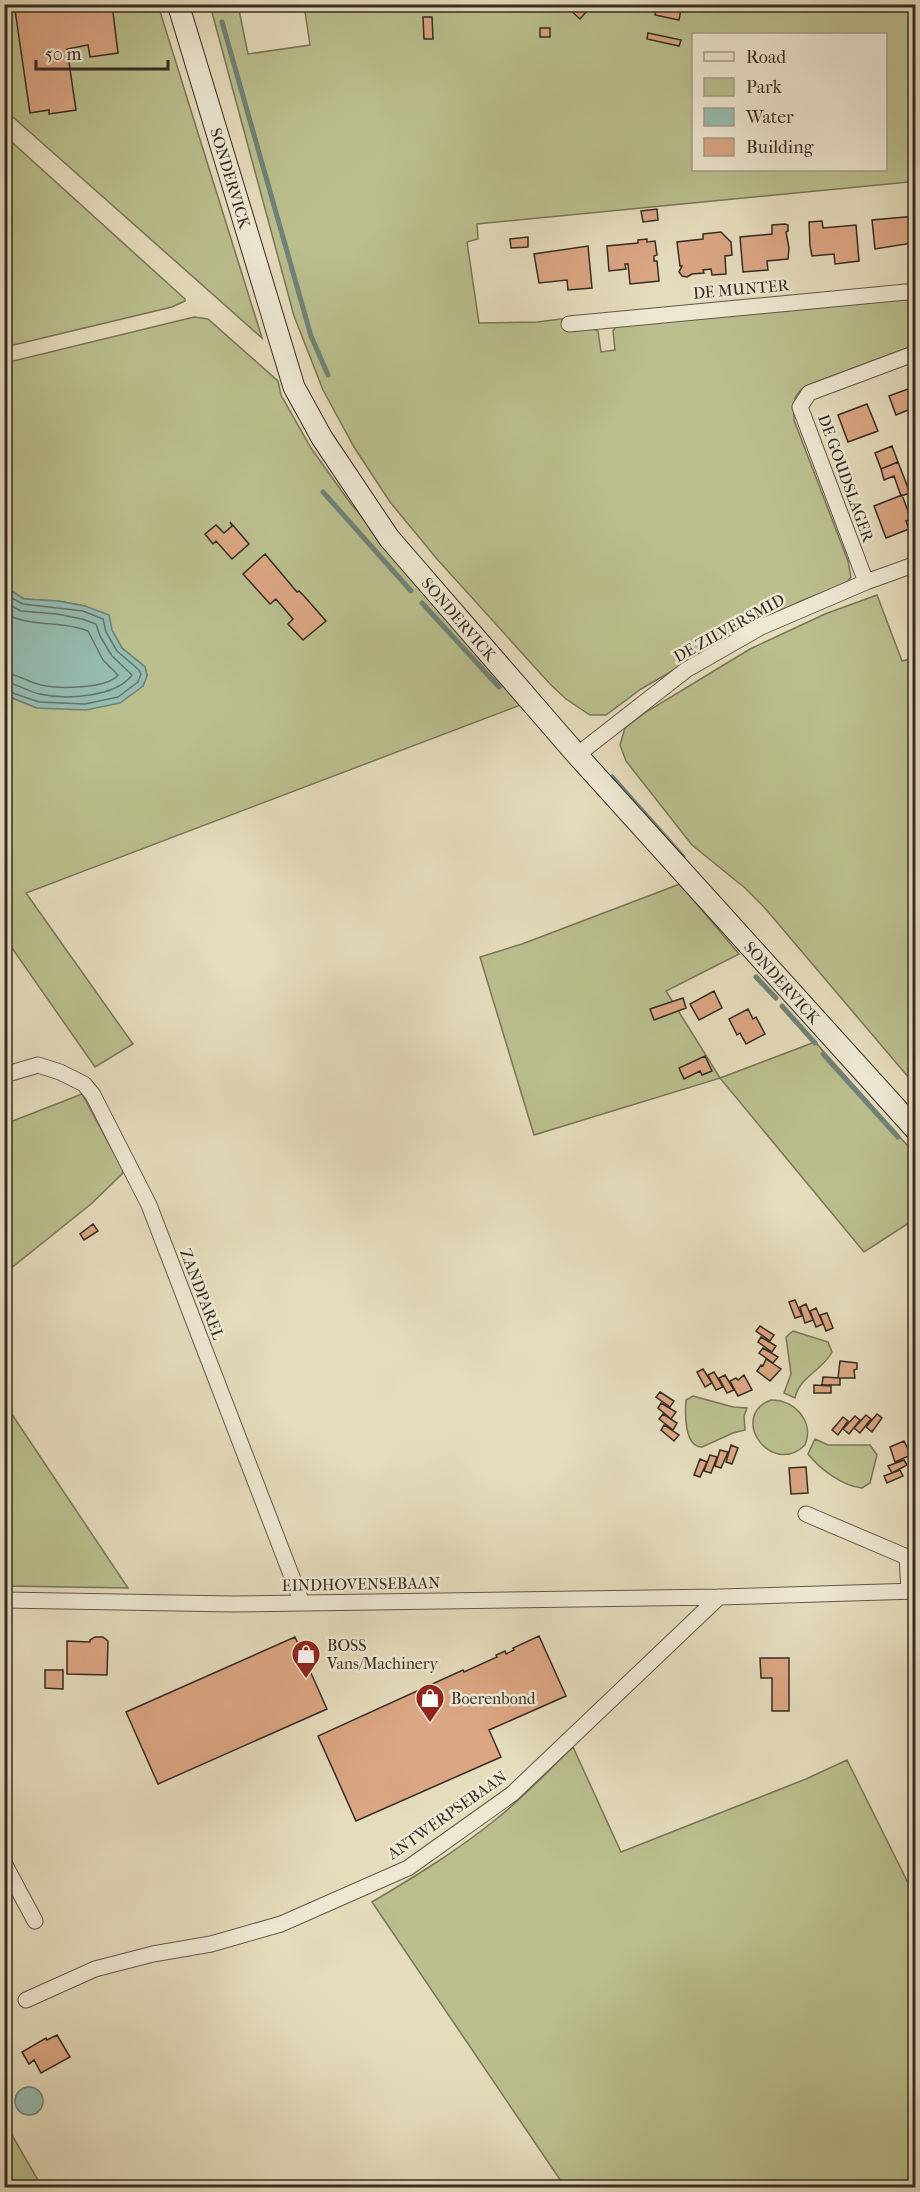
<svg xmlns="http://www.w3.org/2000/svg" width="920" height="2192" font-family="'IM FELL French Canon',serif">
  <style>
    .green { fill: #babf8d; stroke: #787658; stroke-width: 1.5; fill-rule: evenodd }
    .water { fill: #96bcb1; stroke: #708279; stroke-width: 1.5 }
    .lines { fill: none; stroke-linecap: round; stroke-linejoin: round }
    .shore { stroke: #66746a; stroke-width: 1.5 }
    .stream { stroke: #708279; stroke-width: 5 }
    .building { fill: #dba683; stroke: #362c24; stroke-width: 1.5 }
    .street-casing { stroke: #62584a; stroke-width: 17 }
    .secondary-casing { stroke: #362c24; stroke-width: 23 }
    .street { stroke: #eee8d3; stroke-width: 15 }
    .secondary { stroke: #eee8d3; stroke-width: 21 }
    .labels { text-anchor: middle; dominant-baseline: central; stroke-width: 5; stroke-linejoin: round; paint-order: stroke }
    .street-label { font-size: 16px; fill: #362c24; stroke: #eee8d3 }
    .poi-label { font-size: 16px; fill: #362c24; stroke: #eee8d3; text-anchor: start }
  </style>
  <rect width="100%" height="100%" fill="#e5dcbc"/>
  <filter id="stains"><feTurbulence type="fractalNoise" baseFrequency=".00333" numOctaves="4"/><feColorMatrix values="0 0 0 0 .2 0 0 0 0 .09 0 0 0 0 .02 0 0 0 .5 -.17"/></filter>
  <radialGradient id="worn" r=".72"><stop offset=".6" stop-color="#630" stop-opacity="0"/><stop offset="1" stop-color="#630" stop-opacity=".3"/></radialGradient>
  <!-- green -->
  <path class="green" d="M5 5H158L262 338 5 110Z
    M210 5H238L248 54 310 45 304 5H915V193L909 182 477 224 478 239 467 242 479 323 537 322 569 318 598 331 601 352 615 350 613 331 616 326 910 298 914 301 915 345 808 385C792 395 793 402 794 420L848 561 851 577 845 584 801 601 727 639 641 689 606 715H590L566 699 550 684 437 559 390 502 354 447 323 390 294 316ZM694 34H886V170H694Z
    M4 135 185 299V301L172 307 5 347Z
    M194 317 208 319 278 381 281 395 311 448 351 504 523 704 26 893 133 1044 95 1067 5 938V695L37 708 143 686 147 675 145 667 122 648 112 630 85 606 58 601 24 599 5 587V363Z
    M877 595 902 661 914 658 915 663V1085L764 907 745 888 692 845 626 761 620 745 625 728 646 712 750 649 825 614Z
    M680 884 739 954 666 991 720 1078 815 1042 915 1154V1219L864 1252 720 1078 534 1135 480 957 522 944Z
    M82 1094 123 1170 122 1174 91 1204 5 1273V1124Z
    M793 1331 828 1342 832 1352C823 1370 799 1377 795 1398L784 1393 791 1374 786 1337Z
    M693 1396 733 1407 747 1408 744 1416 745 1430 733 1433 702 1447C684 1447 685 1413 686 1400Z
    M771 1400C794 1399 815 1422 805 1445 771 1478 728 1416 771 1400Z
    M5 1404 128 1588 5 1586Z
    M815 1439 828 1445H870L877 1455 870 1483 862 1488C842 1486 820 1469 808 1454Z
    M573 1747 621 1852 806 1779 847 1760 915 1897V2187H565L372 1902C414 1877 457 1851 495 1820 523 1798 548 1771 573 1747Z
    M5 2123 42 2187H5Z"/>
  <!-- water -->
  <path class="water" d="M5 587 24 599 58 601 85 606 109 615 112 630 122 648 145 667 147 676 143 686 120 703 86 710 37 708 5 695Z
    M15 2101a14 14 0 1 1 28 0a14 14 0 1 1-28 0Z"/>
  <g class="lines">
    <!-- shore -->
    <path class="shore" d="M4 594 23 604 83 611 103 619 106 632 117 651 139 670 141 674 138 682 118 697 85 704 39 702 4 690
      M4 602 21 611 57 614 82 619 96 624 100 636 112 656 132 675C116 697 66 700 40 694 28 692 17 683 4 682
      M4 613C30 628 61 620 88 631L103 660 118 675C107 689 58 689 41 685 28 682 18 674 4 673"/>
    <!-- stream -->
    <path class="stream" d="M218 4 219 8
      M222 22 311 336 328 375
      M323 492 411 591
      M422 603 499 687
      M612 777 683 857
      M756 977 776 998
      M782 1006 815 1043
      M823 1054 898 1137"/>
  </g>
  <!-- building -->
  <path class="building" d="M53 4H112L118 53 90 57 88 45 67 49 76 110 49 114V110L30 113 15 10Z
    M569 4H593L580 19 567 7Z
    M657 4H682L679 20 655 15Z
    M423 17H432L433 39H424Z
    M540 28H550V37H540Z
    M648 33 681 40 679 46 647 39Z
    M657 209 658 220 643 222 641 211Z
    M916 216V250L912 243 875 249 872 220Z
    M822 221 823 228 856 225 859 261 835 264 834 254 812 256 810 246 809 222Z
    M785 224 788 225V231L786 232 789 248 788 259 767 261 768 270 743 272 740 237 772 234V225Z
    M721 232 731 242 732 255 725 256 726 274 712 275 711 269 703 270 704 273 692 274 687 277 682 276 679 272 682 266H680L677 242 703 239V234Z
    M528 237V247L511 248 510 239Z
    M647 239V242L655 241 657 255 654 256V261H657L659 281 630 284 628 264H625L626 269 609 271 607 246 638 243V240Z
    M588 246 592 288 568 290 567 280 539 283 534 254Z
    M916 386V414L913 408 896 415 889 396Z
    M867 404 878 431 848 442 838 415Z
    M892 446 898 462 881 469 875 453Z
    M898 462 910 493 901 496 894 476 884 480 881 469Z
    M902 495 911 519 906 521 909 529 886 538 874 506Z
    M230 522 249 544 232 559 216 541 213 544 205 534 216 525 224 533 232 526Z
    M265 554 297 592 299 591 304 596 326 621 303 640 288 624 293 619 276 599 270 604 243 574Z
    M714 991 722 1008 699 1020 690 1004Z
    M683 998 686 1008 654 1020 650 1009Z
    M748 1009 753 1019 756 1017 765 1034 746 1044 740 1033 737 1035 729 1019Z
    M705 1056 712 1071 702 1075 700 1071 684 1079 679 1068Z
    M93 1224 98 1231 84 1240 80 1234Z
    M795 1300 802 1316 795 1318 789 1302Z
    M806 1304 813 1320 805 1323 800 1307Z
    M816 1308 823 1324 816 1327 810 1311Z
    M827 1313 833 1328 826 1331 820 1315Z
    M760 1326 774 1335 770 1341 756 1331Z
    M761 1337 776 1346 772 1352 758 1342Z
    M763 1348 778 1357 773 1363 759 1353Z
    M766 1359 781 1369 770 1381 757 1371 761 1365 763 1366Z
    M840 1361 857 1363V1369L854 1370 855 1378H838Z
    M703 1369 712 1383 705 1387 697 1372Z
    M714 1372 723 1387 716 1390 708 1375Z
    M725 1375 734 1390 727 1393 719 1378Z
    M744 1375 752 1390 738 1396 730 1381 736 1378 738 1380Z
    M823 1377 840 1378V1385H822Z
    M814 1385 831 1386V1393H814Z
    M660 1392 674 1401 670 1407 656 1397Z
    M661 1403 676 1412 671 1419 658 1408Z
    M663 1414 677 1423 673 1430 659 1419Z
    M877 1414 882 1418 872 1432 866 1427Z
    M866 1415 871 1419 860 1433 854 1428Z
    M855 1416 860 1420 849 1434 843 1429Z
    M843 1417 848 1421 838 1435 832 1430Z
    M664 1425 679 1435 674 1441 661 1430Z
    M904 1441 911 1455 895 1462 890 1447Z
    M731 1445 738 1448 732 1464 726 1462Z
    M720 1450 728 1452 721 1468 715 1466Z
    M710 1455 717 1457 711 1473 704 1471Z
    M700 1459 707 1462 700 1477 694 1475Z
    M904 1460 907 1465 892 1473 888 1466Z
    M806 1467 808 1493 791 1494 789 1468Z
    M900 1470 903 1476 887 1483 884 1476Z
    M539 1636 566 1696 489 1730 501 1757 356 1821 318 1736 463 1670 464 1672 497 1657 496 1655 505 1651 506 1654 514 1650 513 1648Z
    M95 1637H103L108 1641 107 1675 67 1674V1641L90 1642V1640Z
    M295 1637 327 1709 158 1784 126 1712Z
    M760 1658H789V1711H772V1678H761Z
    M45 1670H63V1689L45 1688Z
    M57 2035 70 2057 41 2073 34 2060 29 2064 22 2052 46 2038 47 2040Z"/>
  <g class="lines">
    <!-- street casing -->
    <g class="street-casing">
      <path id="street" d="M569 324 906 292 916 293
        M866 582 800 407 809 393 916 353
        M577 755 686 670 761 627 866 582 916 564
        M4 1075 38 1065 60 1072 84 1084 93 1095 149 1205 302 1603
        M806 1514 907 1557 909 1591
        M4 1600 233 1604 719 1597
        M4 1863 35 1921
        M26 2000 95 1969 153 1954 211 1944 281 1924 408 1868 512 1794 719 1597 916 1591"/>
    </g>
    <!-- secondary casing -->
    <g class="secondary-casing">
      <g id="secondary">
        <path id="s1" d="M178 4 294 387 322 438 389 538 577 755 916 1130"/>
      </g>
    </g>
    <!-- street -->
    <use href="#street" class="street"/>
    <!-- secondary -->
    <use href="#secondary" class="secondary"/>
  </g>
  <!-- icons -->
  <defs>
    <g id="shop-pin" transform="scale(1.5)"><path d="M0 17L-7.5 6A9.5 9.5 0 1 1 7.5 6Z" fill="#8f2418" stroke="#eee8d3"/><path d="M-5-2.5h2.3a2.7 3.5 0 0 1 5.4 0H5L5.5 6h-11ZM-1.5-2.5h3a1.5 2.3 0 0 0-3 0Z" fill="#fff"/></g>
  </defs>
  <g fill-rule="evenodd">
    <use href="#shop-pin" x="306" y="1654"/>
    <use href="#shop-pin" x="430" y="1698"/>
  </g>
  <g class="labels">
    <!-- street labels -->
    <g class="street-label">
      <text stroke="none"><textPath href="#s1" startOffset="182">SONDERVICK</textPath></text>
      <text transform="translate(741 289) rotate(-5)">DE MUNTER</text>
      <text transform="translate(846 478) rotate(70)">DE GOUDSLAGER</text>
      <text stroke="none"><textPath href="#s1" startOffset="686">SONDERVICK</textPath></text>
      <text transform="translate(729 628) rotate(-29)">DE ZILVERSMID</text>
      <text stroke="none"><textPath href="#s1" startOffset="1172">SONDERVICK</textPath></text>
      <text transform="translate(202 1294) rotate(69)">ZANDPAREL</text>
      <text transform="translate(361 1584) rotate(-1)">EINDHOVENSEBAAN</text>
      <text transform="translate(447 1815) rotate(-35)">ANTWERPSEBAAN</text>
    </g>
    <!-- poi labels -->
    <g class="poi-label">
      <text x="327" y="1645">BOSS<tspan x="327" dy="18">Vans/Machinery</tspan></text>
      <text x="451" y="1698">Boerenbond</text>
    </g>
  </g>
  <!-- margin -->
  <rect width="920" height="2192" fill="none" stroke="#e5dcbc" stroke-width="24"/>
  <rect x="6" y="6" width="908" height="2180" fill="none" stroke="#362c24" stroke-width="3"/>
  <rect x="12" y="12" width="896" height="2168" fill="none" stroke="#362c24" stroke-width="1.5"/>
  <!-- legend -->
  <rect x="692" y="33" width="195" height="138" fill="#eee8d3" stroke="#a49d8d" stroke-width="1.5"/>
  <rect x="704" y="52" width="30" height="9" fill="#eee8d3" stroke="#a49d8d" stroke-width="1.5"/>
  <text x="746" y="63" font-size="18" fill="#362c24">Road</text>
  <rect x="704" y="78" width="30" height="18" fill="#babf8d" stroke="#a49d8d" stroke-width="1.5"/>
  <text x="746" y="93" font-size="18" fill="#362c24">Park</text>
  <rect x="704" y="108" width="30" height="18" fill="#96bcb1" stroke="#a49d8d" stroke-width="1.5"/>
  <text x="746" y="123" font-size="18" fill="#362c24">Water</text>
  <rect x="704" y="138" width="30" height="18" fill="#dba683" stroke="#a49d8d" stroke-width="1.5"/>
  <text x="746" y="153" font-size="18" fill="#362c24">Building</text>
  <!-- scale -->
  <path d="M36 60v9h132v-9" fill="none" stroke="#362c24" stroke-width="3"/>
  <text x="45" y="60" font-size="18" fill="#362c24" stroke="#eee8d3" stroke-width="4.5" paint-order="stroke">50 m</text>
  <rect width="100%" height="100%" filter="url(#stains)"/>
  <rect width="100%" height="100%" fill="url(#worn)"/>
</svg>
